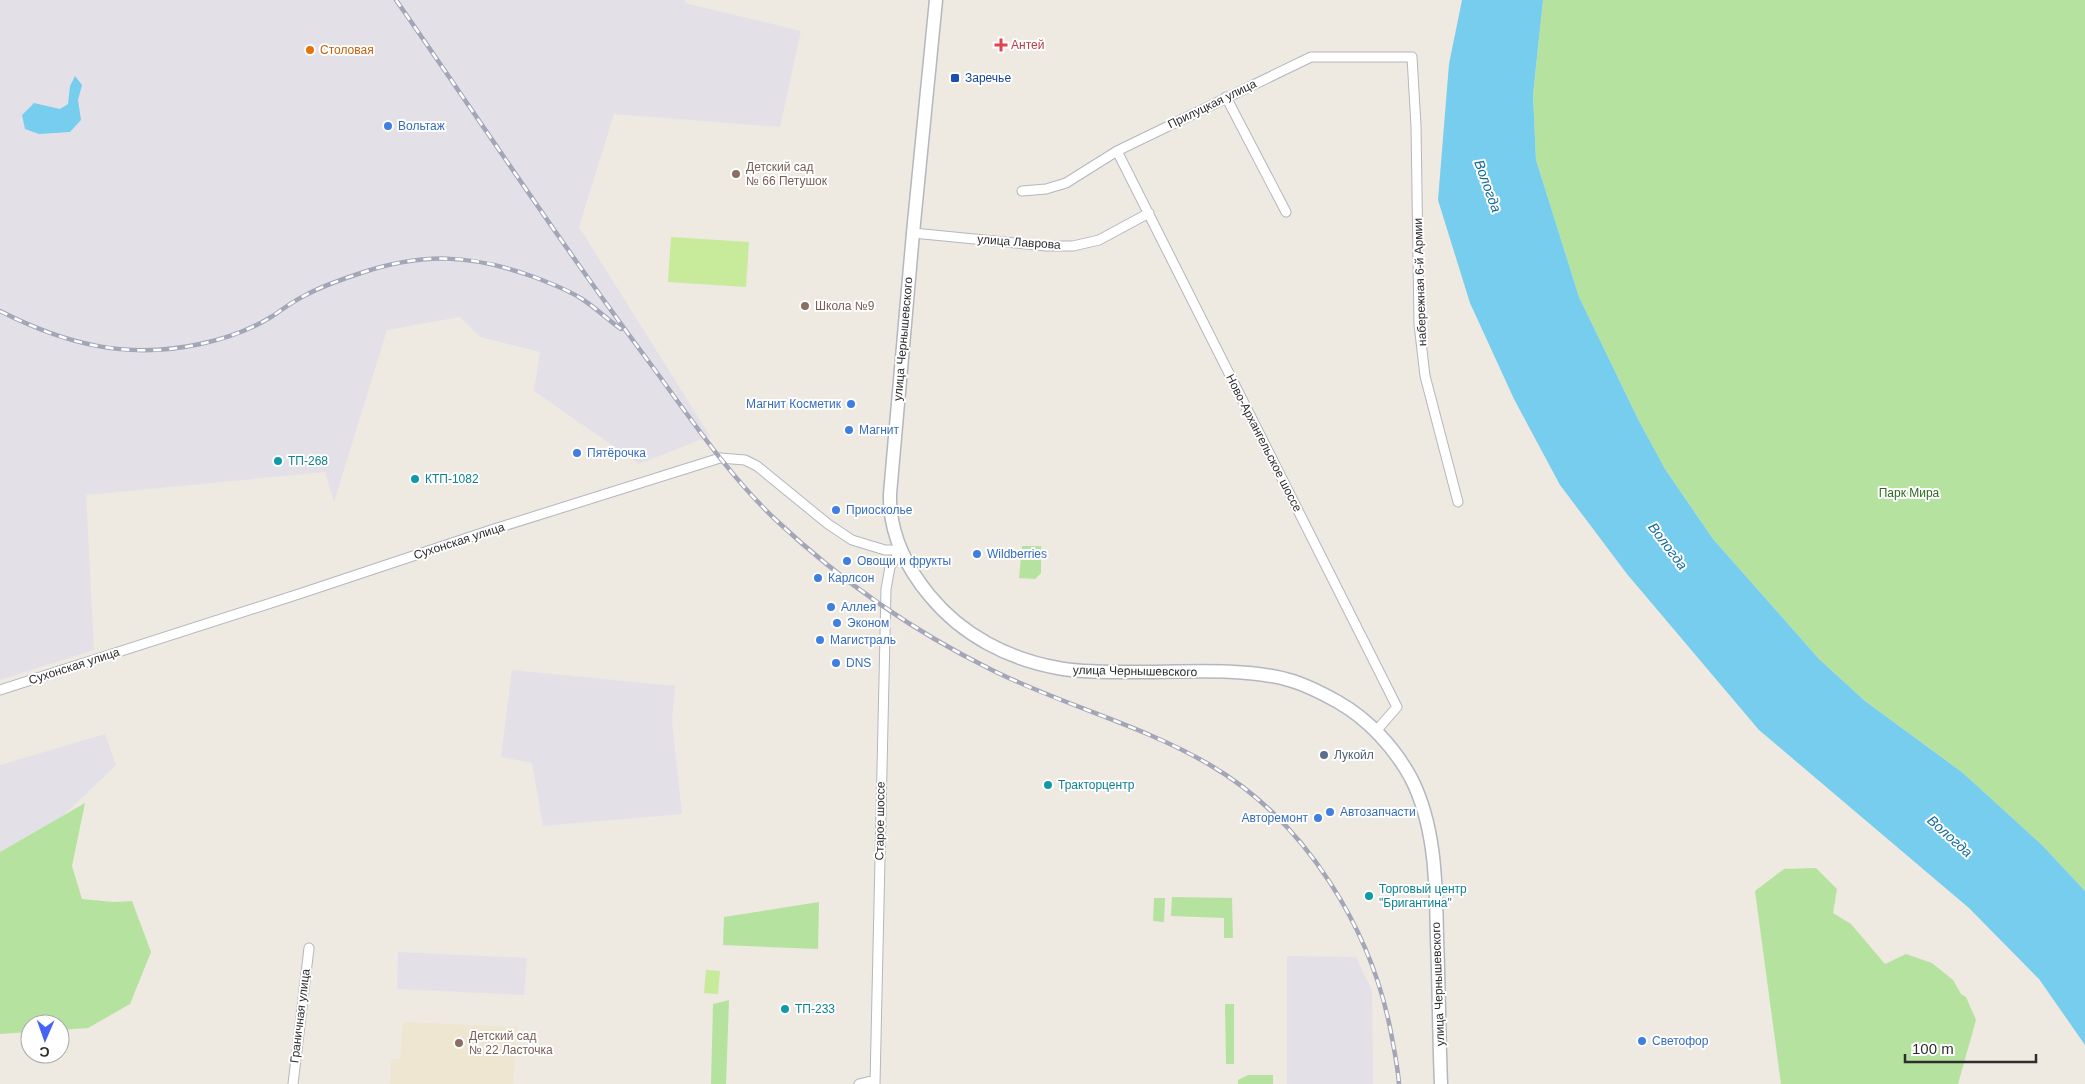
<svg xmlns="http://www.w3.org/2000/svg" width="2085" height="1084" font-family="Helvetica,sans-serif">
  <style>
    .industrial { fill: #e3e1e7 }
    .education { fill: #efe6d1 }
    .green { fill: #b5e39f }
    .pitch { fill: #c8ea9b }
    .water { fill: #77cded }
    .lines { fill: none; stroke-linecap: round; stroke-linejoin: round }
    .minor-casing { stroke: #b4b7c0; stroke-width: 11 }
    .secondary-casing { stroke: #b4b7c0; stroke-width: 15 }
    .minor { stroke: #fff; stroke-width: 9 }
    .secondary { stroke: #fff; stroke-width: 12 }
    .rail-casing { stroke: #a3a6b7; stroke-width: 4.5 }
    .rail { stroke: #fff; stroke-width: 2.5; stroke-dasharray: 8; stroke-linecap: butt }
    .health-dot { fill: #e0444e; stroke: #fff; stroke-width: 2 }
    .food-dot { fill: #e8710a; stroke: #fff; stroke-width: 2 }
    .transit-dot { fill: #1a4fb4; stroke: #fff; stroke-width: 2 }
    .shop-dot { fill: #3f7fe0; stroke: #fff; stroke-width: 2 }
    .education-dot { fill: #8d6e63; stroke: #fff; stroke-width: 2 }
    .culture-dot { fill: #0f9aa8; stroke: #fff; stroke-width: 2 }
    .service-dot { fill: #5c6f8a; stroke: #fff; stroke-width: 2 }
    .labels { text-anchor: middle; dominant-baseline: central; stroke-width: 4; stroke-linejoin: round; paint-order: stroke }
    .health-label { font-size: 12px; fill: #be3a42; stroke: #fff; text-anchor: start }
    .food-label { font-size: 12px; fill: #c56008; stroke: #fff; text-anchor: start }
    .transit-label { font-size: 12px; fill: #164399; stroke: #fff; text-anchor: start }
    .street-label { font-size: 12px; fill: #2e2e2e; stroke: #fff }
    .shop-label { font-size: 12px; fill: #366cbe; stroke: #fff; text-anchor: start }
    .education-label { font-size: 12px; fill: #785e54; stroke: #fff; text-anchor: start }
    .culture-label { font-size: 12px; fill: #0d838f; stroke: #fff; text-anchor: start }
    .park-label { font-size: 12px; fill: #2c6c1c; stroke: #fff }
    .service-label { font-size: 12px; fill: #4e5e75; stroke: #fff; text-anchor: start }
    .water-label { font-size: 14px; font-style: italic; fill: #106c9f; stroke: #fff }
  </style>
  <rect width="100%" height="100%" fill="#eee9e1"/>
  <!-- industrial -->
  <path class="industrial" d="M0 0H685V3L801 31 780 127 614 114 579 227 710 436 639 464 534 391 540 352 480 337 460 317 387 330 334 502 325 472 86 495 94 650 0 680Z
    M512 670 675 686 672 722 682 814 543 826 532 763 501 757Z
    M105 734 116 765 63 816 0 852V765Z
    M398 952 527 958 524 995 397 989Z
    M1287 956 1356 957 1372 991 1373 1084H1287Z"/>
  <!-- education -->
  <path class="education" d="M403 1022 517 1027 513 1084H390L391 1059H400Z"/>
  <!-- green -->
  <path class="green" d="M1543 0H2085V891L2042 845 1963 773 1865 701 1819 659 1713 539 1665 469 1638 419 1579 297 1536 160 1533 95Z
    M1022 546H1041V573L1035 579 1019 578Z
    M85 803 72 866 82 899 114 902 132 901 151 952 130 1004 88 1028 60 1030V1024H30V1032L0 1034V852Z
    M1816 868 1837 889 1833 913 1851 924 1885 964 1906 954 1932 963 1953 980 1961 994 1966 997 1976 1020 1958 1084H1781L1755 891 1784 869Z
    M1172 897 1232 898 1233 938H1224V918L1171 916Z
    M1154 898H1165L1164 922 1153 921Z
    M819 902 818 949 723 945 724 917Z
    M729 1000 726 1084H711L713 1004Z
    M1225 1004H1234V1064H1226Z
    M1248 1075H1273V1084H1238V1080Z"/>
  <!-- pitch -->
  <path class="pitch" d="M671 237 749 242 746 287 668 282Z
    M706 970 720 971 718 994 704 993Z"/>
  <!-- water -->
  <path class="water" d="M1462 0H1543L1533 95 1536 160 1579 297 1638 419 1665 469 1713 539 1819 659 1865 701 1963 773 2042 845 2085 891V1045L2039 979 1969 908 1759 730 1627 574 1560 485 1514 399 1470 303 1438 200 1449 64Z
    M75 76 82 85 78 100 81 120 70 132 39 134 25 129 22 115 34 103 60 109 68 104 70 86Z"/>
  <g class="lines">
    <!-- minor casing -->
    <g class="minor-casing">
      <path id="minor" d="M1226 97 1286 212
        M1117 151 1397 707 1376 731
        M1022 191 1046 189 1066 183 1117 151 1311 57H1412L1416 126 1419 324 1425 376 1458 502
        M913 233 1046 246H1073L1099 240 1149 213
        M0 690 302 593 491 530 720 458 745 460 757 466 828 524 852 540 885 550H901
        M293 1084 309 948
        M859 1084 875 1080
        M875 1084 886 589 890 567 901 550"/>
    </g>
    <!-- secondary casing -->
    <g class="secondary-casing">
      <path id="secondary" d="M936 0 913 233 890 494C889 533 905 566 930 596 962 635 1008 659 1058 668 1078 672 1100 672 1120 672 1172 673 1241 666 1289 680 1307 685 1322 693 1338 702 1368 719 1394 747 1411 778 1436 827 1436 885 1437 939 1439 987 1439 1036 1441 1084"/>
    </g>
    <!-- minor -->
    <use href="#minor" class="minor"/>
    <!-- secondary -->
    <use href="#secondary" class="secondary"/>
    <!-- rail casing -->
    <g class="rail-casing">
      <path id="rail" d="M396 0C481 122 563 247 652 366 691 419 729 476 777 521 840 580 915 632 992 670 1062 705 1142 725 1210 765 1306 821 1373 931 1392 1038 1395 1054 1398 1069 1399 1084
        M0 311C65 344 127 360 200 344 224 339 250 330 271 317 282 310 293 301 306 295 322 286 340 280 358 274 422 252 471 254 534 277 550 283 568 290 582 299 596 308 608 320 621 329"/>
    </g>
    <!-- rail -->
    <use href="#rail" class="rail"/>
  </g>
  <!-- markers -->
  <path class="health-dot" d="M998.5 37.5h5v5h5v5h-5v5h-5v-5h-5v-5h5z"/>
  <circle class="food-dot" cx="310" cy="50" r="5"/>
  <rect class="transit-dot" x="950" y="73" width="10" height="10" rx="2.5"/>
  <g class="shop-dot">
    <circle cx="388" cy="126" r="5"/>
    <circle cx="851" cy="404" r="5"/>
    <circle cx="849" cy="430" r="5"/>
    <circle cx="577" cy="453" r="5"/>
    <circle cx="836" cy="510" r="5"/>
    <circle cx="977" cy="554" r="5"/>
    <circle cx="847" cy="561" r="5"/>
    <circle cx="818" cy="578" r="5"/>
    <circle cx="831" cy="607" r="5"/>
    <circle cx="837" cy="623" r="5"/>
    <circle cx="820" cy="640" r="5"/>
    <circle cx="836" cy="663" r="5"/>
    <circle cx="1330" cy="812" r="5"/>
    <circle cx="1318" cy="818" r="5"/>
    <circle cx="1642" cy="1041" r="5"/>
  </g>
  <g class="education-dot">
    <circle cx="736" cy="174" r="5"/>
    <circle cx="805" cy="306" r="5"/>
    <circle cx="459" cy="1043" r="5"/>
  </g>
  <g class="culture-dot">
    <circle cx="278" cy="461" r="5"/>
    <circle cx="415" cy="479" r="5"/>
    <circle cx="1048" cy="785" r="5"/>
    <circle cx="1369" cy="896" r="5"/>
    <circle cx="785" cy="1009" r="5"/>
  </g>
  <circle class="service-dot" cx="1324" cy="755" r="5"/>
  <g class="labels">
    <!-- health labels -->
    <g class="health-label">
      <text x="1011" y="45">Антей</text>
    </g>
    <!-- food labels -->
    <g class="food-label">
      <text x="320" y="50">Столовая</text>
    </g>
    <!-- transit labels -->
    <g class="transit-label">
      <text x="965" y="78">Заречье</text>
    </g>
    <!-- street labels -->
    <g class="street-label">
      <text transform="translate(1212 104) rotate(-26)">Прилуцкая улица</text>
      <text transform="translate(1019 242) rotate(4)">улица Лаврова</text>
      <text transform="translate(1420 282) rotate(-92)">набережная 6-й Армии</text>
      <text transform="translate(903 339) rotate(-85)">улица Чернышевского</text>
      <text transform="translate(1264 443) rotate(63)">Ново-Архангельское шоссе</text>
      <text transform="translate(459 541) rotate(-18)">Сухонская улица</text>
      <text transform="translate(74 666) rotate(-18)">Сухонская улица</text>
      <text transform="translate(1135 671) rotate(1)">улица Чернышевского</text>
      <text transform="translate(880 821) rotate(-89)">Старое шоссе</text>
      <text transform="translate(1438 984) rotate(-92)">улица Чернышевского</text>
      <text transform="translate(300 1016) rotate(-83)">Граничная улица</text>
    </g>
    <!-- shop labels -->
    <g class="shop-label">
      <text x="398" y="126">Вольтаж</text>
      <text x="841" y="404" text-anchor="end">Магнит Косметик</text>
      <text x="859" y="430">Магнит</text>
      <text x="587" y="453">Пятёрочка</text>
      <text x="846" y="510">Приосколье</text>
      <text x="987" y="554">Wildberries</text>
      <text x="857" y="561">Овощи и фрукты</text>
      <text x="828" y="578">Карлсон</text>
      <text x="841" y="607">Аллея</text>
      <text x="847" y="623">Эконом</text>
      <text x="830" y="640">Магистраль</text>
      <text x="846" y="663">DNS</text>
      <text x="1340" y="812">Автозапчасти</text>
      <text x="1308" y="818" text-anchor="end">Авторемонт</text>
      <text x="1652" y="1041">Светофор</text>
    </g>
    <!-- education labels -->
    <g class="education-label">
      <text x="746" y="167">Детский сад<tspan x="746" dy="14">№ 66 Петушок</tspan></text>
      <text x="815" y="306">Школа №9</text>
      <text x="469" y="1036">Детский сад<tspan x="469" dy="14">№ 22 Ласточка</tspan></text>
    </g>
    <!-- culture labels -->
    <g class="culture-label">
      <text x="288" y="461">ТП-268</text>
      <text x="425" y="479">КТП-1082</text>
      <text x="1058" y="785">Тракторцентр</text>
      <text x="1379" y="889">Торговый центр<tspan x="1379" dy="14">"Бригантина"</tspan></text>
      <text x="795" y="1009">ТП-233</text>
    </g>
    <!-- park labels -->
    <g class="park-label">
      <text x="1909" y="493">Парк Мира</text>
    </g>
    <!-- service labels -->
    <g class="service-label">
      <text x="1334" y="755">Лукойл</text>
    </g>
    <!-- water labels -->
    <g class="water-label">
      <text transform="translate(1488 186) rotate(70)">Вологда</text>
      <text transform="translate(1668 546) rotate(53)">Вологда</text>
      <text transform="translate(1950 836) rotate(42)">Вологда</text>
    </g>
  </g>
  <!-- north arrow -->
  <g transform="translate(45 1039) rotate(182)"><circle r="24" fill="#ffffff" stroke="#ababab"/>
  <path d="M0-4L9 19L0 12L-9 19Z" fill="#4564f7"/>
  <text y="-8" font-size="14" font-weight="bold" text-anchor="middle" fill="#2e2e2e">С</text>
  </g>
  <!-- scale -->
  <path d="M1905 1054v8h131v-8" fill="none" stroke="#2e2e2e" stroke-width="2.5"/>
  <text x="1912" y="1054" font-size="15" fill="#2e2e2e" stroke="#ffffff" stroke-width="4" paint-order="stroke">100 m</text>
</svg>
